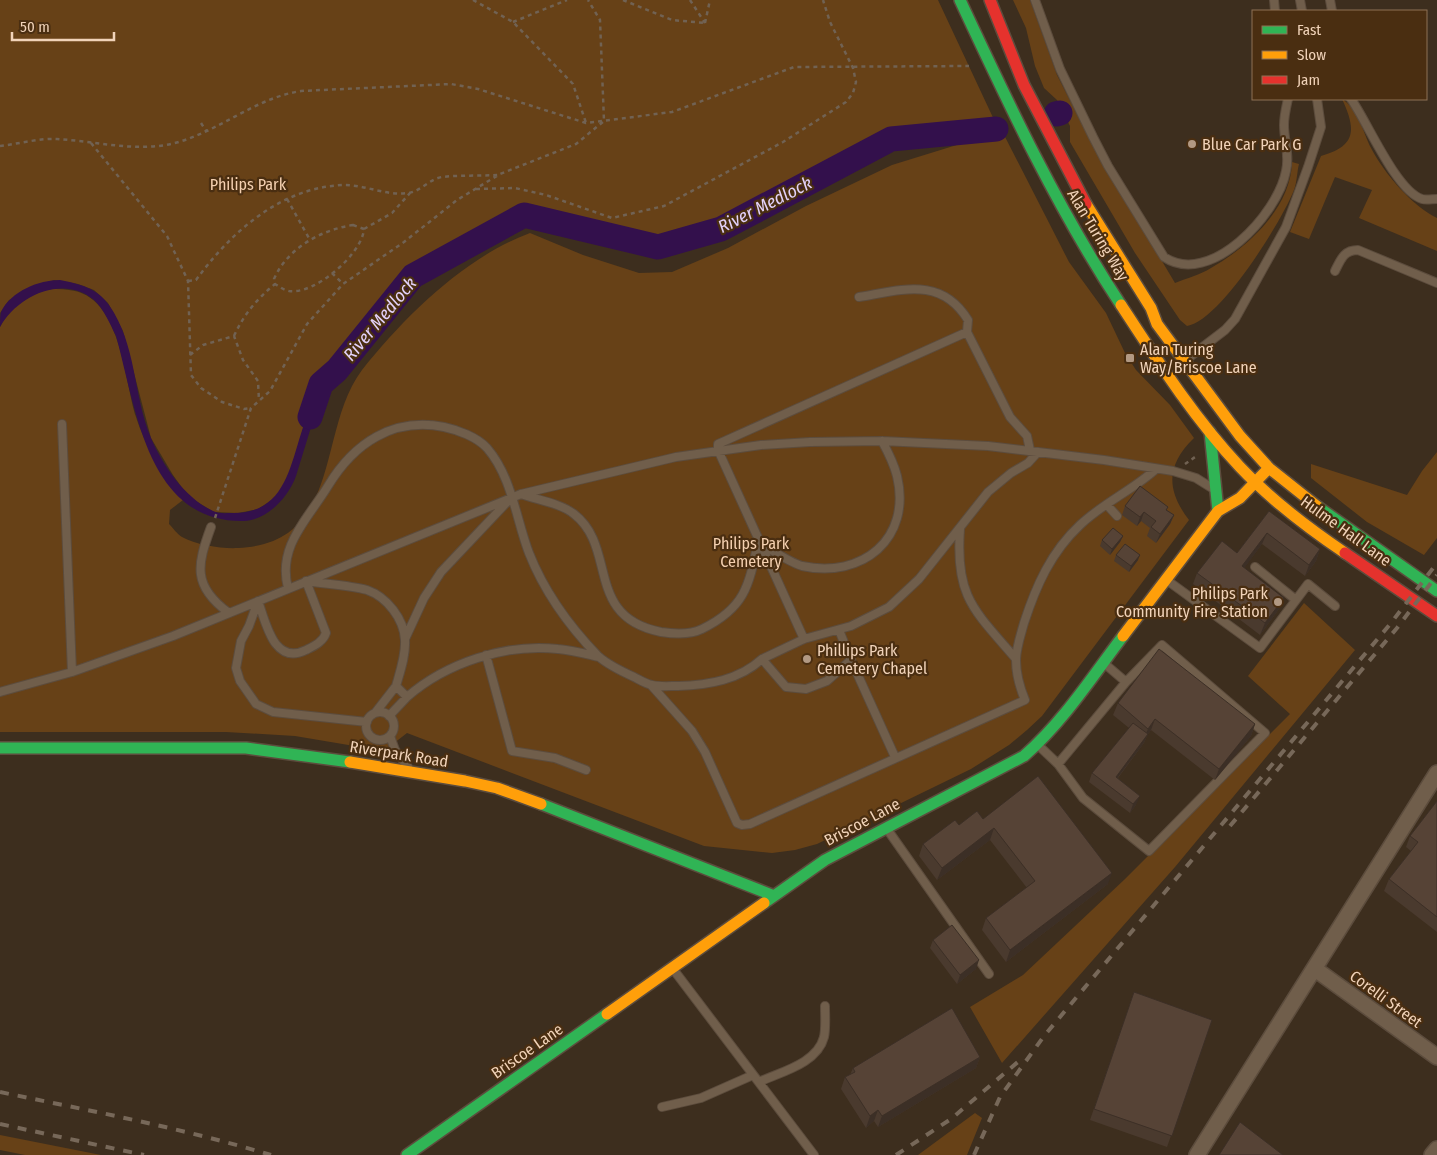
<svg xmlns="http://www.w3.org/2000/svg" width="1437" height="1155" font-family="'Fira Sans Condensed',sans-serif">
  <style>
    .green { fill: #674117 }
    .water { fill: #33104c }
    .lines { fill: none; stroke-linecap: round; stroke-linejoin: round }
    .river { stroke: #33104c; stroke-width: 25 }
    .lane-casing { stroke: #5c4c3d; stroke-width: 10 }
    .street-casing { stroke: #5c4c3d; stroke-width: 18 }
    .fast-casing { stroke: #5c4c3d; stroke-width: 14 }
    .slow-casing { stroke: #5c4c3d; stroke-width: 14 }
    .jam-casing { stroke: #5c4c3d; stroke-width: 14 }
    .path { stroke: #716253; stroke-width: 2.5; stroke-dasharray: 4 4; stroke-linecap: butt }
    .lane { stroke: #705e4b; stroke-width: 8 }
    .street { stroke: #705e4b; stroke-width: 15 }
    .fast { stroke: #30b455; stroke-width: 11 }
    .slow { stroke: #ff9f0a; stroke-width: 11 }
    .jam { stroke: #e5322d; stroke-width: 11 }
    .rail { stroke: #776859; stroke-width: 4; stroke-dasharray: 9 9; stroke-linecap: butt }
    .wall { fill: #4a3a2e }
    .shaded-wall { fill: #3c2f26 }
    .building { fill: #564336; stroke: #3c2f26 }
    .poi-dot { fill: #b29983; stroke: #4a2e11; stroke-width: 2 }
    .labels { text-anchor: middle; dominant-baseline: central; stroke-width: 4.5; stroke-linejoin: round; paint-order: stroke }
    .poi-label { font-size: 16px; fill: #f1d3b9; stroke: #4a2e11; text-anchor: start }
    .park-label { font-size: 16px; fill: #f4d0b0; stroke: #4a2e11 }
    .street-label { font-size: 16px; fill: #f1d3b9; stroke: #4a2e11 }
    .water-label { font-size: 18px; font-style: italic; fill: #e3d2fb; stroke: #4a2e11 }
  </style>
  <rect width="100%" height="100%" fill="#3d2e1e"/>
  <!-- green -->
  <path class="green" d="M0 0H938L996 124 890 136 720 228 657 245 524 213 411 274 335 369 317 382 288 480 275 498 258 509 238 513 214 512 194 500 183 489 173 475 151 438 123 331 108 303 94 290 78 284 54 280 9 300 0 313Z
    M1013 0H1030L1057 75 1090 140 1175 283C1187 278 1200 275 1211 268 1248 247 1291 208 1292 162L1299 164C1297 172 1297 182 1294 190 1282 221 1220 321 1187 326L1180 320 1135 253 1070 142V126L1057 100 1044 88 1035 66 1026 28Z
    M1342 99C1358 109 1363 132 1371 148 1384 173 1412 206 1437 218V251L1359 218 1372 190 1335 177 1309 239 1290 232 1321 156C1357 146 1356 129 1342 99Z
    M1002 131 1069 262 1106 313 1125 353 1136 370 1170 405 1194 438C1166 465 1166 490 1189 520L1042 716 1027 730 1009 745 971 769 817 844 795 850 772 853 704 846 407 733 384 751 295 736 226 732H0V327C9 309 24 298 43 291 52 288 60 289 69 290 121 295 124 379 136 417 144 443 165 480 183 500L170 510 169 524C173 528 177 534 182 537 196 545 223 549 238 548 344 543 316 431 362 370 405 316 465 257 530 233L583 255 639 273 672 272 728 248 806 206 892 165Z
    M1437 452V538L1424 555 1367 522 1311 478V464L1407 495 1422 471Z
    M1304 603 1355 650 1175 867 1002 1063 970 1007 1023 975 1125 879 1290 714 1248 676Z
    M975 1113 982 1118 967 1155H918Z
    M0 1135 101 1155H25L0 1150Z"/>
  <!-- water -->
  <path class="water" d="M60 280C80 284 97 288 109 305 137 345 133 395 151 438 163 466 185 498 213 511 219 514 226 513 232 513 279 514 288 477 299 440 305 421 311 402 317 382L323 388 296 476C289 496 268 520 244 521 147 523 136 407 116 336 110 324 104 309 94 300 63 274 17 296 0 327 0 322 0 316 1 312 11 291 39 280 60 280Z"/>
  <g class="lines">
    <!-- river -->
    <path class="river" d="M1056 114 1060 113
      M310 417 321 384 337 370 413 276 524 215 658 247 721 229 891 139 996 129"/>
    <!-- lane casing -->
    <g class="lane-casing">
      <path id="lane" d="M1035 0 1060 69 1093 137 1108 166 1164 257C1210 288 1278 214 1286 171 1290 155 1284 141 1284 125 1284 116 1286 108 1288 99
        M1274 0 1275 11
        M1300 0 1302 11
        M1330 0 1332 11
        M1351 99C1367 121 1396 191 1422 199 1426 200 1432 199 1437 199
        M1335 271C1341 259 1344 250 1358 250L1437 283
        M859 297C902 290 941 276 968 320L967 332 1010 417 1027 436 1030 450
        M1187 359 1225 330 1235 319 1286 227 1308 167 1321 127 1317 99
        M62 424 72 672
        M521 494C537 500 560 503 574 514 618 548 584 617 661 632 674 634 690 635 702 629 745 608 749 586 758 542 771 549 788 562 802 566 862 579 912 539 897 476 894 464 888 452 882 441
        M1107 505 1117 516
        M211 527C197 565 192 586 229 613
        M960 529C955 597 974 610 1016 659
        M1255 567 1296 600
        M306 581C325 584 349 585 367 590 387 597 404 619 405 640 406 655 400 672 396 686
        M1168 581 1260 648 1308 584 1335 606
        M288 588C277 546 308 519 328 486 354 443 393 417 444 427 458 430 477 437 487 448 512 477 516 519 529 553 544 591 570 627 598 656 608 665 623 672 634 677 640 680 646 684 652 685 660 687 670 686 678 686 709 685 739 680 762 659
        M258 601 249 626 241 641 236 668 240 681 256 704 273 712 367 722
        M258 601C266 623 274 666 306 650 314 646 323 642 326 633L306 581
        M839 630 851 660 827 681 806 689 786 687 762 659 804 639 851 626 889 607 919 579 988 492 1011 473 1028 463 1038 452
        M405 639 424 598 441 572 510 499
        M804 639 718 450V444L967 332
        M486 655 512 751 555 758 586 770
        M851 660 895 757
        M1105 664 1126 682
        M651 685 692 731 705 752 737 823 742 825 750 824 1025 700C1020 688 1016 674 1016 660 1016 648 1021 634 1024 623 1036 586 1051 552 1080 525 1103 503 1133 490 1156 469
        M0 692 72 672 173 636 521 494 676 457 761 445 810 442 882 441 988 446 1104 460 1173 471 1196 478 1212 488
        M407 697C446 663 506 643 558 649 572 650 586 654 599 657
        M366 726a14 14 0 1 1 28 0a14 14 0 1 1-28 0Z
        M375 713 396 686 407 697 389 716
        M390 736 395 750 408 767
        M1039 746 1058 764 1126 682 1162 645 1265 733 1149 851 1083 798 1058 764
        M887 829 989 974
        M673 969 814 1155
        M759 1082C780 1072 817 1064 824 1037 826 1028 825 1016 825 1006
        M662 1107 701 1098 753 1075"/>
    </g>
    <!-- street casing -->
    <g class="street-casing">
      <path id="street" d="M1315 969 1437 1057
        M1197 1155 1437 773
        M1432 1155 1437 1149"/>
    </g>
    <!-- fast casing -->
    <g class="fast-casing">
      <path id="fast" d="M960 0C1009 105 1057 208 1121 305
        M1210 432 1218 511
        M1318 507 1437 591
        M0 748H246L350 762
        M541 804 772 895
        M764 903 825 860 1024 756C1063 722 1092 677 1123 636
        M407 1155 607 1014"/>
    </g>
    <!-- slow casing -->
    <g class="slow-casing">
      <path id="slow" d="M1086 204 1151 308 1157 324 1240 436 1269 468 1318 507
        M1121 305C1157 360 1194 418 1240 467 1271 500 1308 528 1345 553
        M1123 636 1218 511 1240 498 1266 471
        M350 762 465 781 497 788 541 804
        M607 1014 764 903"/>
    </g>
    <!-- jam casing -->
    <g class="jam-casing">
      <path id="jam" d="M990 0 1024 85 1086 204
        M1345 553 1437 616"/>
    </g>
    <!-- path -->
    <path class="path" d="M473 0 513 22 573 84 586 123
      M623 0 672 20 705 23
      M690 0 705 23
      M513 22 567 0
      M705 23 710 0
      M201 123 206 131
      M91 143 167 236 188 281 191 375 201 388 222 402 244 409 251 408
      M0 146C18 144 39 138 57 139 94 141 134 152 171 144 218 133 254 98 301 91L451 84 478 89 586 123 672 112 794 67 969 66
      M476 189 515 188 546 195 612 218 664 206 783 142 846 102 853 93 856 82 853 68 830 22 823 0
      M287 199 310 240
      M353 225 364 229C362 254 315 295 289 291 284 290 280 287 275 284L274 279C287 249 320 230 353 225Z
      M364 229 392 213 410 193
      M332 273 343 284
      M188 281 196 280C231 232 281 187 344 185 366 185 386 196 408 193 420 192 429 179 442 177 460 175 480 176 498 175
      M234 336C244 314 257 299 275 284
      M190 355 203 345 234 336 243 360 258 381 259 401
      M1185 464 1195 457
      M215 518 251 408 270 391 307 324 343 284 404 242 457 200 500 174 576 144 604 121 600 20 588 0"/>
    <!-- lane -->
    <use href="#lane" class="lane"/>
    <!-- street -->
    <use href="#street" class="street"/>
    <!-- fast -->
    <use href="#fast" class="fast"/>
    <!-- slow -->
    <use href="#slow" class="slow"/>
    <!-- jam -->
    <use href="#jam" class="jam"/>
    <!-- rail -->
    <path class="rail" d="M1230 826 1397 628 1437 575
      M0 1092C91 1111 182 1128 271 1155
      M0 1124 144 1155
      M896 1155 951 1119 1019 1061
      M974 1155 1000 1097 1044 1036 1391 623 1437 563"/>
  </g>
  <!-- wall -->
  <path class="wall" d="M1125 506 1167 510 1174 515 1170 524 1156 543 1147 536 1150 528 1141 521 1137 526 1122 515Z
    M1269 511 1320 549 1316 561 1305 576 1262 544 1244 568 1284 598 1279 609 1260 635 1193 584 1197 573 1237 553Z
    M1123 536 1120 542 1110 555 1100 546 1102 540Z
    M1116 555 1138 560 1129 572 1114 561Z
    M1118 703 1255 724 1251 736 1215 780 1151 730 1147 736 1144 743 1118 778 1136 805 1130 813 1089 782 1092 773 1129 728 1113 715Z
    M1437 801V932L1384 891 1389 879 1411 851 1406 847 1410 836Z
    M983 819 1108 884 1006 962 982 930 986 918 1027 888 990 840 937 880 919 856 923 844 959 825Z
    M933 940 976 969 957 984 930 948Z
    M1134 992 1212 1020 1167 1147 1090 1120Z
    M980 1057 976 1068 878 1127 874 1121 866 1128 841 1089 845 1077 850 1075 853 1068Z"/>
  <!-- shaded-wall -->
  <path class="shaded-wall" d="M1144 512 1141 521 1137 526 1140 517Z
    M1174 515 1170 524 1156 543 1160 534Z
    M1267 533 1262 544 1237 578 1242 566Z
    M1123 536 1120 542 1110 555 1112 549Z
    M1320 549 1316 561 1305 576 1309 565Z
    M1140 555 1138 560 1129 572 1131 566Z
    M1284 598 1279 609 1260 635 1265 623Z
    M1155 719 1151 730 1147 736 1144 743 1112 785 1116 777 1144 738 1148 729Z
    M1255 724 1251 736 1215 780 1219 769Z
    M1140 796 1136 805 1130 813 1133 804Z
    M994 828 990 840 937 880 942 868Z
    M1112 873 1108 884 1006 962 1010 950Z
    M979 960 976 969 957 984 960 975Z
    M980 1057 976 1068 878 1127 882 1116Z
    M878 1110 874 1121 866 1128 870 1116Z"/>
  <!-- building -->
  <path class="building" d="M1140 486 1168 507 1166 510 1174 515 1160 534 1151 527 1156 521 1144 512 1140 517 1125 506Z
    M1269 511 1320 549 1309 565 1267 533 1242 566 1284 598 1265 623 1197 573 1222 541 1237 553Z
    M1113 528 1123 536 1112 549 1102 540Z
    M1125 544 1140 555 1131 566 1116 555Z
    M1159 649 1255 724 1219 769 1155 719 1148 729 1118 703Z
    M1133 723 1148 734 1116 777 1140 796 1133 804 1092 773Z
    M1038 776 1112 873 1010 950 986 918 1035 881 994 828 942 868 923 844 955 820 959 825 977 811 983 819Z
    M1437 801V917L1389 879 1418 842 1410 836Z
    M952 925 979 960 960 975 933 940Z
    M1134 992 1212 1020 1172 1136 1094 1109Z
    M952 1008 980 1057 882 1116 878 1110 870 1116 845 1077 855 1072 853 1068Z
    M1240 1122 1283 1155H1219Z"/>
  <!-- markers -->
  <g class="poi-dot">
    <circle cx="1192" cy="144" r="5"/>
    <rect x="1125" y="353" width="10" height="10" rx="2.5"/>
    <circle cx="1278" cy="602" r="5"/>
    <circle cx="807" cy="659" r="5"/>
  </g>
  <g class="labels">
    <!-- poi labels -->
    <g class="poi-label">
      <text x="1202" y="144">Blue Car Park G</text>
      <text x="1140" y="349">Alan Turing<tspan x="1140" dy="18">Way/Briscoe Lane</tspan></text>
      <text x="1268" y="593" text-anchor="end">Philips Park<tspan x="1268" dy="18">Community Fire Station</tspan></text>
      <text x="817" y="650">Phillips Park<tspan x="817" dy="18">Cemetery Chapel</tspan></text>
    </g>
    <!-- park labels -->
    <g class="park-label">
      <text x="248" y="184">Philips Park</text>
      <text x="751" y="543">Philips Park<tspan x="751" dy="18">Cemetery</tspan></text>
    </g>
    <!-- street labels -->
    <g class="street-label">
      <text transform="translate(1098 235) rotate(59)">Alan Turing Way</text>
      <text transform="translate(1346 531) rotate(36)">Hulme Hall Lane</text>
      <text transform="translate(399 754) rotate(9)">Riverpark Road</text>
      <text transform="translate(862 822) rotate(-28)">Briscoe Lane</text>
      <text transform="translate(1386 999) rotate(36)">Corelli Street</text>
      <text transform="translate(527 1051) rotate(-35)">Briscoe Lane</text>
    </g>
    <!-- water labels -->
    <g class="water-label">
      <text transform="translate(765 205) rotate(-27)">River Medlock</text>
      <text transform="translate(380 319) rotate(-50)">River Medlock</text>
    </g>
  </g>
  <!-- legend -->
  <rect x="1252" y="10" width="175" height="90" fill="#4a2e11" stroke="#8d7054"/>
  <rect x="1262" y="26" width="25" height="8" fill="#30b455" stroke="#8d7054"/>
  <text x="1297" y="35" font-size="15" fill="#f1d3b9">Fast</text>
  <rect x="1262" y="51" width="25" height="8" fill="#ff9f0a" stroke="#8d7054"/>
  <text x="1297" y="60" font-size="15" fill="#f1d3b9">Slow</text>
  <rect x="1262" y="76" width="25" height="8" fill="#e5322d" stroke="#8d7054"/>
  <text x="1297" y="85" font-size="15" fill="#f1d3b9">Jam</text>
  <!-- scale -->
  <path d="M12 32v8h102v-8" fill="none" stroke="#f1d3b9" stroke-width="2.5"/>
  <text x="20" y="32" font-size="15" fill="#f1d3b9" stroke="#4a2e11" stroke-width="4" paint-order="stroke">50 m</text>
</svg>
